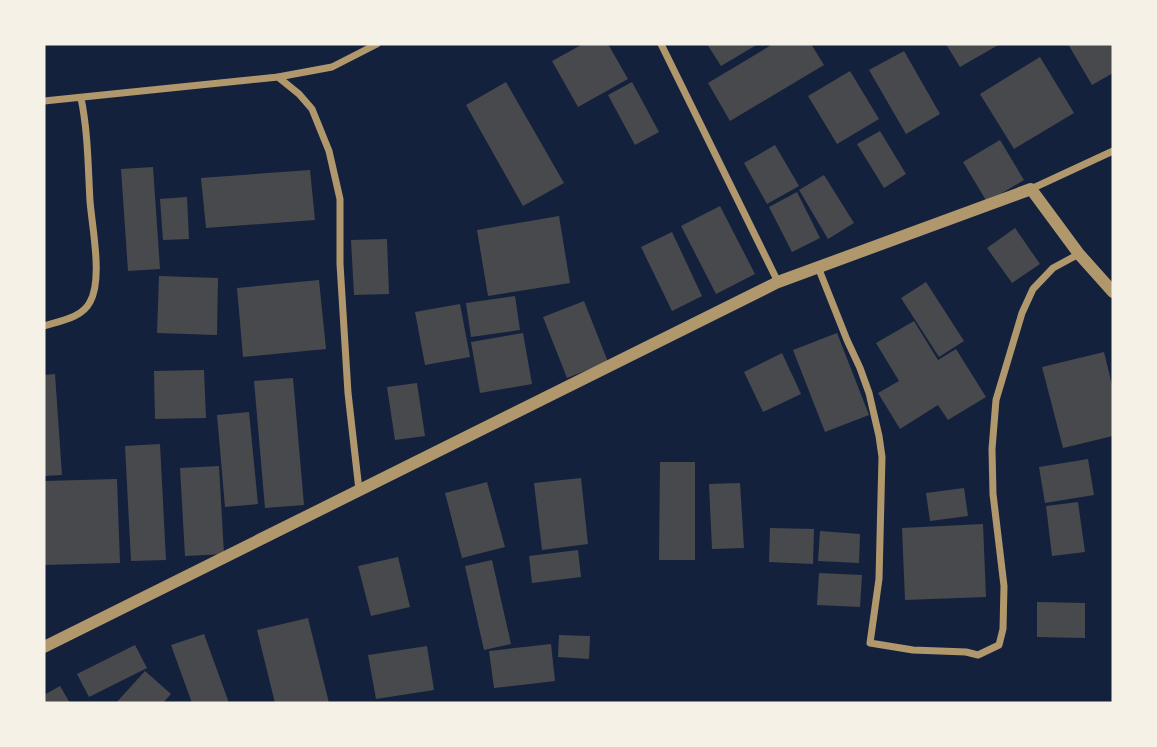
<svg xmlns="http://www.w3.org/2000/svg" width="1157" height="747" font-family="'Asap Condensed',sans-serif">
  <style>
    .building { fill: #48494c }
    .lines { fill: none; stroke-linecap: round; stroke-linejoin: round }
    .minor { stroke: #b1986c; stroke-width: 7 }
    .tertiary { stroke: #b1986c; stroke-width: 12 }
  </style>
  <rect width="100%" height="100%" fill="#14213d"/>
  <!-- building -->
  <path class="building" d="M583 44H608L628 79 578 107 552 61Z
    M707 44H758L721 66Z
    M773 44H811L824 65 730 121 708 83Z
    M946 44H1000L960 67Z
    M1068 44H1113V73L1092 85Z
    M904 51 940 114 906 134 869 70Z
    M1040 57 1074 113 1014 149 980 94Z
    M850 71 879 119 837 144 808 96Z
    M506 82 564 183 523 206 466 105Z
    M632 82 659 132 635 145 608 95Z
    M880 131 906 174 884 188 857 144Z
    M1000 140 1024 180 987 202 963 162Z
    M775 145 799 186 767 204 744 163Z
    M153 167 160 269 128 271 121 169Z
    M310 170 315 220 206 228 201 178Z
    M824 175 854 223 828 239 799 190Z
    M797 192 820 238 792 252 769 207Z
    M187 197 189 239 163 240 160 199Z
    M720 206 755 274 716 294 681 226Z
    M559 216 570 283 488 296 477 230Z
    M1015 228 1040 264 1012 283 987 248Z
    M672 232 702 296 672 311 641 247Z
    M387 239 389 294 354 295 351 240Z
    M159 276 218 278 217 335 157 333Z
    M319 280 326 349 243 357 237 288Z
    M926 282 964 341 939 357 901 298Z
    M515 296 520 330 471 337 466 303Z
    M584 301 608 362 567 378 543 317Z
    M460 304 470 357 425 365 415 312Z
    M914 321 938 360 956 349 986 397 948 420 938 405 900 429 878 393 899 381 876 343Z
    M523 333 532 384 480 393 471 342Z
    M837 333 869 415 825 432 793 350Z
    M1104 352 1113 389V436L1063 448 1042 367Z
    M782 353 801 394 763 412 744 372Z
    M204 370 206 418 155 419 154 371Z
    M55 374 62 475 44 476V375Z
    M293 378 304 505 265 508 254 381Z
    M417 383 425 436 395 440 387 387Z
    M249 412 258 504 225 507 217 415Z
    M160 444 166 560 131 561 125 446Z
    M1088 459 1094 495 1045 503 1039 467Z
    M660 462H695V560H659Z
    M219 466 224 554 185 556 180 468Z
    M581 478 588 544 542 550 534 483Z
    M117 479 120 563 44 565V481Z
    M487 482 505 547 462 558 445 493Z
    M740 483 744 548 712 549 709 484Z
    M964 488 968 516 930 521 926 493Z
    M1078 502 1085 552 1052 556 1046 506Z
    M983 524 986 597 905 600 902 528Z
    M770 528 814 529 813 564 769 562Z
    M820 531 860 534 859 563 818 561Z
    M578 550 581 577 532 583 529 556Z
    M398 557 410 607 371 616 358 566Z
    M492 560 511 644 484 650 465 566Z
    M819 573 862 575 860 607 817 605Z
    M1037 602 1085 603V638L1037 637Z
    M308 618 329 703H275L257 630Z
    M204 634 229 703H192L171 645Z
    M559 635 590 636 589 659 558 657Z
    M551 644 555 681 494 688 489 651Z
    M135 645 147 668 89 697 77 674Z
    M427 646 434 690 376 699 368 655Z
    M145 671 171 694 163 703H116Z
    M60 686 70 703H44V695Z"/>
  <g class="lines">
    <!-- minor -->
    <path class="minor" d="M661 44 778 282
      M278 77 299 94 312 109 329 151 340 199V264L348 393 359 490
      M44 101 278 77 332 67 377 44
      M1031 189 1113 151
      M818 267 847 340 860 368 869 393 879 436 882 457 879 579 870 643 913 650 966 652 978 655 999 645 1003 629 1004 586 993 494 992 449 996 400 1022 313 1033 289 1053 268 1079 254
      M44 326C60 321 82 318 90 302 103 279 92 227 90 201 88 166 88 132 81 98"/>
    <!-- tertiary -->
    <path class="tertiary" d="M44 647 778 282 1031 189 1079 254 1113 292"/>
  </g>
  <!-- border -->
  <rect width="1157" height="747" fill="none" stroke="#f6f1e7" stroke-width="91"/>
</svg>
